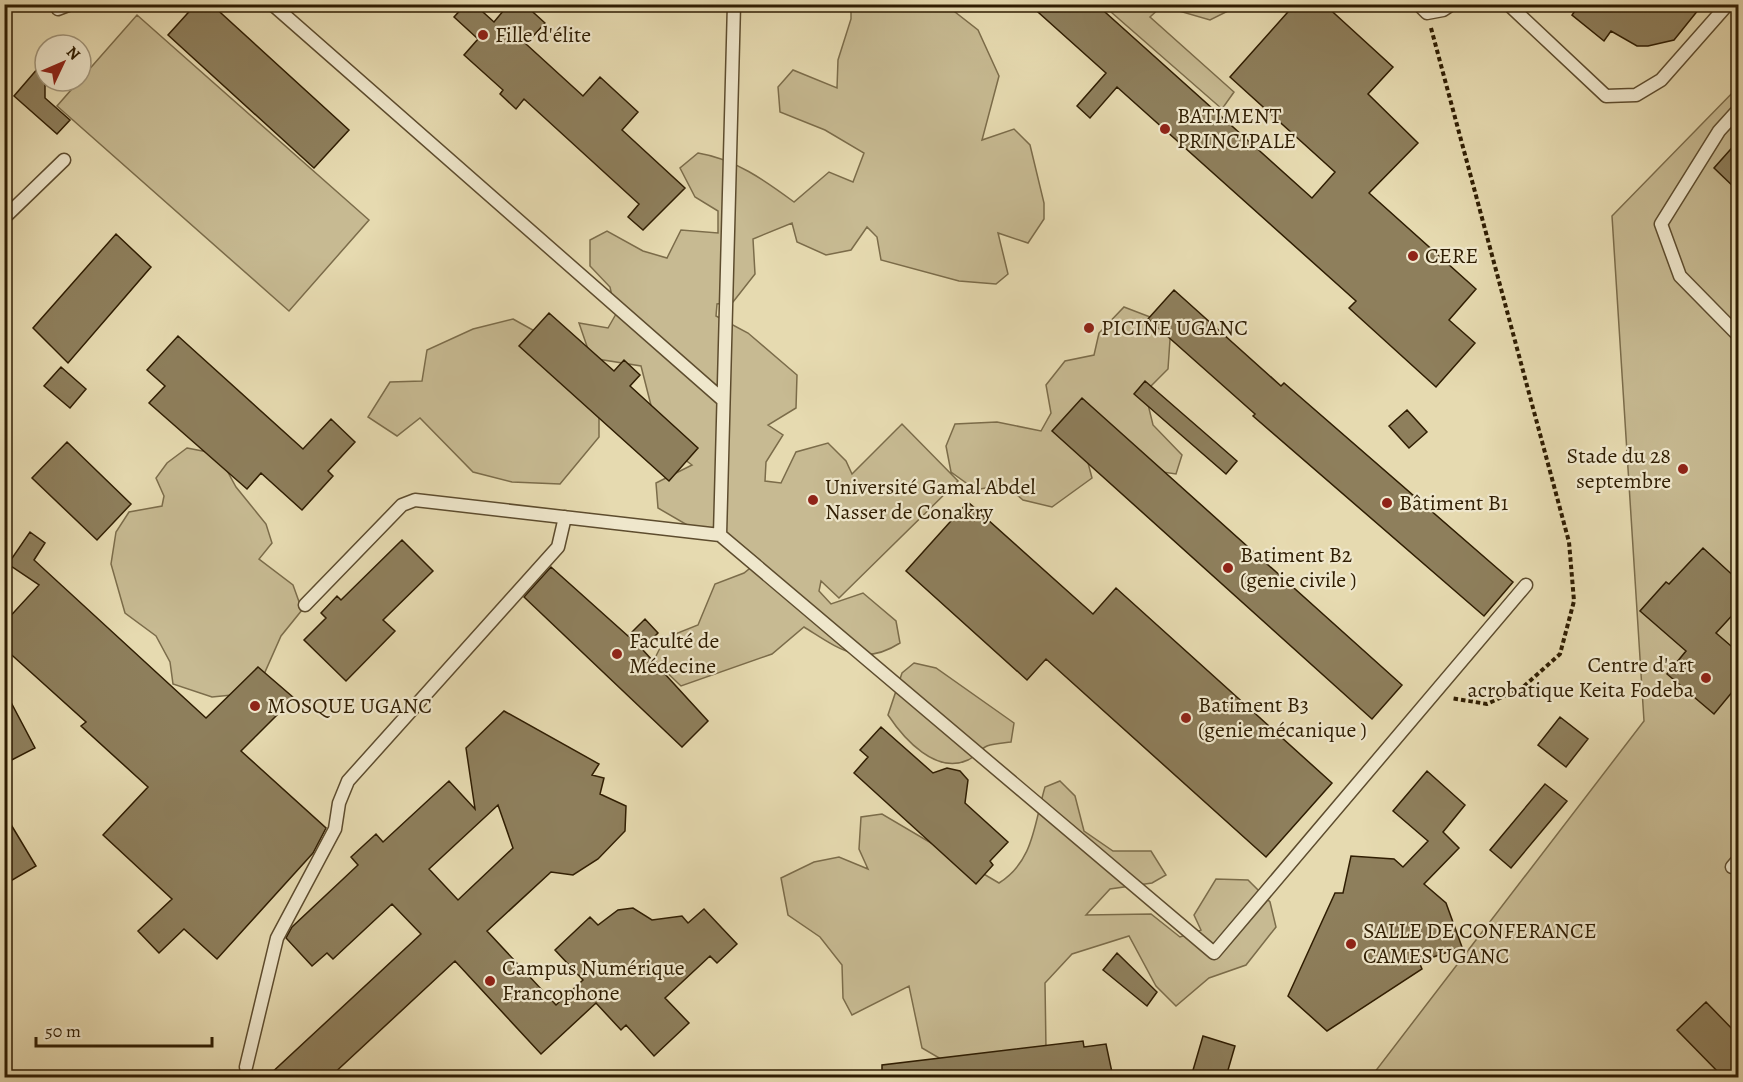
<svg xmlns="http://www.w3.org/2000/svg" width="1743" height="1082" font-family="Alegreya,serif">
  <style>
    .green { fill: #c7ba92; stroke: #7b6c4a; stroke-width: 1.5 }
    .building { fill: #8e7f5c; stroke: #2f1d02; stroke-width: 1.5; fill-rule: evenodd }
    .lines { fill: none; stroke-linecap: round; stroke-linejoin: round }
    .service-casing { stroke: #5d4c2e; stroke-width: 15 }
    .path { stroke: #2f1d02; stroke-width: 4; stroke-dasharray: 4.5 3; stroke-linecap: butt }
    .service { stroke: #efe7cc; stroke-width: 12 }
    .poi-dot { fill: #8f2418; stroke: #efe7cc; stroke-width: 2 }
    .labels { text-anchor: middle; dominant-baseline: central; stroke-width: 4.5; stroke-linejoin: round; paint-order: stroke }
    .poi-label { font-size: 22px; fill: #2f1d02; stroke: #efe7cc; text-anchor: start }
  </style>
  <rect width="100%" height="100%" fill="#e6dab0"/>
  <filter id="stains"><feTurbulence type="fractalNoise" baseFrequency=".00333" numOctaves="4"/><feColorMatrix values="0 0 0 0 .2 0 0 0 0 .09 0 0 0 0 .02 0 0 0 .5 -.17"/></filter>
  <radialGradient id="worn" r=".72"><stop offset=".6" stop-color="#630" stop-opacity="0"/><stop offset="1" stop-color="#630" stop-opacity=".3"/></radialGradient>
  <!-- green -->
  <path class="green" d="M851 5H946L978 30 999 76 982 140 1014 129 1030 145 1044 203V219L1028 243 998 233 1008 274 996 284 959 281 881 260 877 237 867 227 851 250 826 255 797 242 792 223 753 239 755 274 733 302 717 304 716 316 748 333 797 375 796 408 768 425 783 435 766 462 765 481 781 483 796 452 828 443 846 461 852 474 902 424 958 481 839 598 821 581 819 591 831 604 863 593 896 621 900 643C861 668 838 648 804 627L772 654 681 686 654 660 665 638 698 625 715 584 744 573 760 560 737 541 701 533 658 508 656 483 692 465 664 444 656 425 641 366 591 358 579 323 608 328 616 314 610 287 590 266V240L607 231 643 251 667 258 681 230 718 233V211L695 197 680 168 698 153C735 159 764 180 794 202L829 172 853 182 864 153 825 130 780 112 778 87 793 70 837 88 838 60 851 19Z
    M1103 5H1240L1210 20 1162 6 1150 17 1234 92 1222 109Z
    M137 15 369 220 289 311 57 106Z
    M1738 87V1077L1389 1078 1374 1073 1644 721 1612 216Z
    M1124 307 1171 325 1168 369 1145 392 1153 425 1182 455 1176 474 1135 468 1078 425 1092 478 1052 507 1023 500 1004 484 976 490 951 472 946 446 955 424 997 422 1041 431 1051 413 1046 385 1065 361 1094 355 1099 333Z
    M513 319 558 344 599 395V437L560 484 512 482 473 472 420 418 397 436 368 417 390 382 422 381 427 350 473 329Z
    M187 448 218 454 236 487 266 524 272 543 259 559 293 585 302 610 281 636 261 681 252 693 212 697 173 684 170 662 156 636 125 613 111 564 116 532 129 512 162 506 164 496 156 478 167 463Z
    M914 663 936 668 1014 723 1011 742C1003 743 994 743 987 746 980 749 975 757 968 760 936 775 904 739 888 715L902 673Z
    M1060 781 1075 796 1084 831 1113 851H1151L1166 875 1152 883 1110 889 1086 915 1151 914 1180 937 1201 930 1194 915 1216 879 1248 880 1270 902 1276 927 1246 965 1209 978 1176 1006 1156 986 1129 936 1072 954 1045 983 1046 1049 958 1069 922 1048 909 986 852 1015 843 998 842 965 820 937 788 915 781 878 814 862 839 857 868 869 859 849 861 817 882 814 999 883C1034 861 1034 824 1045 787Z"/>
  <!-- building -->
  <path class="building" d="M196 4H211L349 130 314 168 168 35Z
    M466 4H474L494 22 509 4H524L545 23 526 44 583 96 600 77 638 112 622 130 685 188 643 230 628 217 639 204 524 99 516 109 500 94 503 90 464 55 478 39 454 17Z
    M1029 4H1096L1312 198 1335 172 1230 77 1295 4H1324L1393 67 1368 94 1418 143 1369 193 1476 289 1449 320 1475 343 1436 387 1349 308 1356 301 1117 87 1090 118 1077 106 1106 73Z
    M1580 4H1703L1674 40 1648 46H1637L1611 31 1604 41 1572 15Z
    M45 60V98L70 120 57 134 14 96Z
    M1738 141V191L1714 168Z
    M116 234 151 267 68 363 33 328Z
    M1174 290 1281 386 1284 383 1513 582 1484 616 1253 416 1255 414 1148 319Z
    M549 313 614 371 624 360 640 375 630 386 698 448 669 481 519 346Z
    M178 336 303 449 331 419 355 442 328 471 333 476 302 510 261 473 247 489 149 403 165 386 147 370Z
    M61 367 86 389 70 408 44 386Z
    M1145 381 1237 461 1226 474 1134 394Z
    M1082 398 1402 685 1372 719 1052 431Z
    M1407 410 1427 432 1409 448 1389 426Z
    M67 442 131 504 97 540 32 478Z
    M968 502 1093 614 1116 588 1332 783 1266 857 1046 659 1027 680 906 571Z
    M30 532 45 543 34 560 206 718 258 667 294 698 241 751 326 828 313 853 217 959 184 929 159 953 138 931 172 899 103 835 148 787 81 726 86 722 4 648V623L39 585 8 564Z
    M402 540 433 571 383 620 395 631 346 681 304 640 326 618 321 613 337 596 341 600Z
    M1703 548 1738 580V609L1716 633 1738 652V685L1714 714 1667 674 1686 651 1640 611 1666 582 1669 584Z
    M551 567 628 636 645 619 658 633 642 649 708 721 682 747 524 597Z
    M4 689 35 748 4 764Z
    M504 711 599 764 592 775 604 778 600 794 626 806 625 831 598 859 573 875 551 872 487 931 556 1005 583 980 555 950 590 917 598 925 618 910 633 908 652 920 682 916 688 923 704 909 737 944 717 963 710 956 665 998 689 1023 654 1056 626 1025 621 1030 596 1003 541 1054 455 961 330 1077H267L421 934 392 904 333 959 327 953 312 966 286 938 292 927 358 865 351 857 376 834 383 842 449 781 475 809 466 748ZM498 805 513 848 458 900 429 869Z
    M1560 717 1588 739 1566 767 1538 745Z
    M881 727 933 773 947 768 960 771 968 780 965 803 1008 842 990 861 993 865 976 884 854 773 868 757 860 750Z
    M1427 771 1465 805 1443 832 1459 848 1424 884 1446 903 1462 947 1419 962 1422 969 1327 1031 1288 996 1335 893H1343L1351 856 1394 859 1403 867 1428 841 1393 811Z
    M1545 784 1567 801 1511 868 1490 850Z
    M4 813 36 866 4 885Z
    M1117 953 1157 992 1147 1006 1103 970Z
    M1706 1002 1738 1035V1069L1730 1077H1723L1677 1030Z
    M1203 1036 1235 1046 1226 1077H1191Z
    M1083 1041 1084 1047 1106 1044 1113 1077H882V1065Z"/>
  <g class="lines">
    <!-- service casing -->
    <g class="service-casing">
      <path id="service" d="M272 4 723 400
        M734 4 720 535 1214 953 1526 585
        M1418 4 1427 13 1443 10 1452 4
        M1508 4 1606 96 1636 95 1661 80 1728 4
        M58 9 71 4
        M1738 110 1719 131 1661 224 1680 276 1738 335
        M4 218 64 160
        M305 605 402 505 415 500 720 535
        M1732 867 1738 860
        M246 1067 277 938 335 829 339 803 348 781 558 547 565 517"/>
    </g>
    <!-- path -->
    <path class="path" d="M1431 28 1569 542 1574 601 1560 654 1523 687 1487 704 1451 698"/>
    <!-- service -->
    <use href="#service" class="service"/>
  </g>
  <!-- markers -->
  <g class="poi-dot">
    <circle cx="483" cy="35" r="6"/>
    <circle cx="1165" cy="129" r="6"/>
    <circle cx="1413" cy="256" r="6"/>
    <circle cx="1089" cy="328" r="6"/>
    <circle cx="1683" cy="469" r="6"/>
    <circle cx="813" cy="500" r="6"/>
    <circle cx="1387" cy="503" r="6"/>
    <circle cx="1228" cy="568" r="6"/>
    <circle cx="617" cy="654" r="6"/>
    <circle cx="1706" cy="678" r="6"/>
    <circle cx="255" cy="706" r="6"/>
    <circle cx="1186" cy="718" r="6"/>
    <circle cx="1351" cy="944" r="6"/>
    <circle cx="490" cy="981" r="6"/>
  </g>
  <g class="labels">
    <!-- poi labels -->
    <g class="poi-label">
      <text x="495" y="35">Fille d'élite</text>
      <text x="1177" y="116">BATIMENT<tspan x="1177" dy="25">PRINCIPALE</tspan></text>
      <text x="1425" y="256">CERE</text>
      <text x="1101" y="328">PICINE UGANC</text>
      <text x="1671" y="456" text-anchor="end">Stade du 28<tspan x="1671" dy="25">septembre</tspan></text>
      <text x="825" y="487">Université Gamal Abdel<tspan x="825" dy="25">Nasser de Conakry</tspan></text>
      <text x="1399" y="503">Bâtiment B1</text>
      <text x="1240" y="555">Batiment B2<tspan x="1240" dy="25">(genie civile )</tspan></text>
      <text x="629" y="641">Faculté de<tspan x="629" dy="25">Médecine</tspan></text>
      <text x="1694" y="665" text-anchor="end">Centre d'art<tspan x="1694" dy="25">acrobatique Keita Fodeba</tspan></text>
      <text x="1198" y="705">Batiment B3<tspan x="1198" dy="25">(genie mécanique )</tspan></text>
      <text x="267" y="706">MOSQUE UGANC</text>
      <text x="1363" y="931">SALLE DE CONFERANCE<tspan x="1363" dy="25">CAMES UGANC</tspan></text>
      <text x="502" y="968">Campus Numérique<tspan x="502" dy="25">Francophone</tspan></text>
    </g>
  </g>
  <!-- margin -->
  <rect width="1743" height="1082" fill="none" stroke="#e6dab0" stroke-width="24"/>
  <rect x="6" y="6" width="1731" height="1070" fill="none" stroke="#2f1d02" stroke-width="3"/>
  <rect x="12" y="12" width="1719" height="1058" fill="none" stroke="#2f1d02" stroke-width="1.5"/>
  <!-- north arrow -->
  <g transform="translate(63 63) rotate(46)"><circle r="28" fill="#efe7cc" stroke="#a2967b" stroke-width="1.5"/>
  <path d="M0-4.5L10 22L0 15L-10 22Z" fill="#8f2418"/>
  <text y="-9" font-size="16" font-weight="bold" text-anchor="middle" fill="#2f1d02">N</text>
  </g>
  <!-- scale -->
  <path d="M36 1037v9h176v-9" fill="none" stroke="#2f1d02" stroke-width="3"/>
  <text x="45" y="1037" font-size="18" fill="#2f1d02" stroke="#efe7cc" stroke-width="4.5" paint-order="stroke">50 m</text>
  <rect width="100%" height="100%" filter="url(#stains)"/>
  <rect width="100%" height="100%" fill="url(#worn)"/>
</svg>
